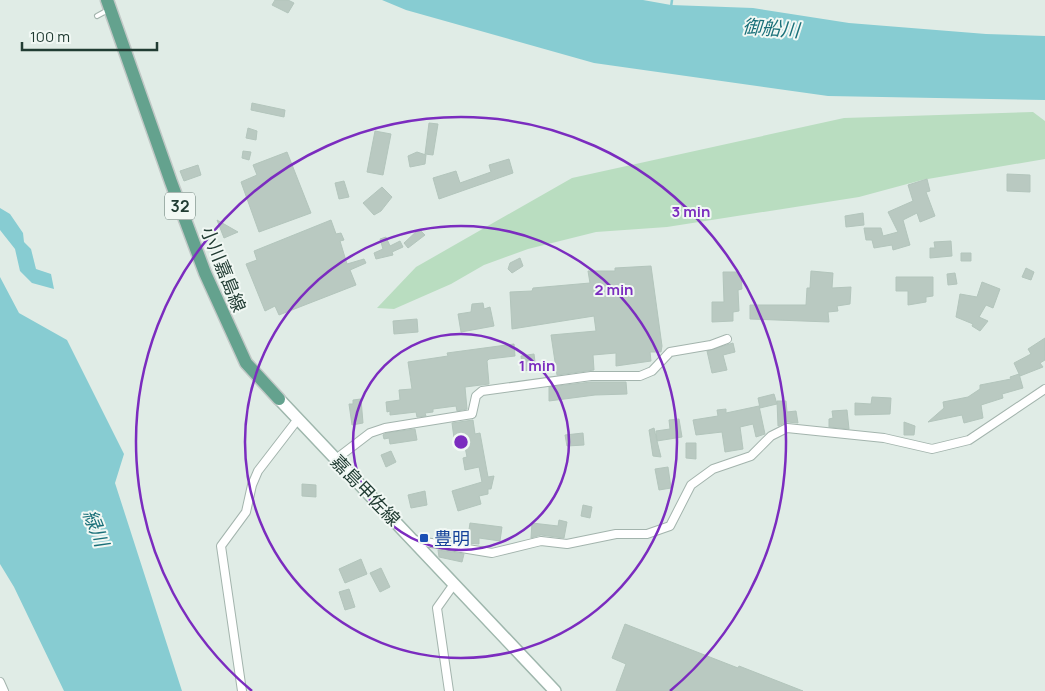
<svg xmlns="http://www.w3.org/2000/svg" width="1045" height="691" font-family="Manrope,'Noto Sans JP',sans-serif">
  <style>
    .green { fill: #b9ddc0 }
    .water { fill: #87ccd2 }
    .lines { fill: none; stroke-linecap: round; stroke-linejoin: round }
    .stream { stroke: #87ccd2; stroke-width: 2.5 }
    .building { fill: #b9c9c1; stroke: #b3c5bc }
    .lane-casing { stroke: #a3b4ad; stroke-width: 6 }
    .street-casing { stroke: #a3b4ad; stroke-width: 10 }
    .secondary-casing { stroke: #9fb7ad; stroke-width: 14 }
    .primary-casing { stroke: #c1c8c6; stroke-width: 15 }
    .lane { stroke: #fff; stroke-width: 4 }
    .street { stroke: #fff; stroke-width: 8 }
    .secondary { stroke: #fff; stroke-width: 11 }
    .primary { stroke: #64a28e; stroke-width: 12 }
    .ring { fill: none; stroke: #7b2cbf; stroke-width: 2.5 }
    .transit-dot { fill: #1a4fb4; stroke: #f1f8f4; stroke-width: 2 }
    .labels { text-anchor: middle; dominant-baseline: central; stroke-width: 4; stroke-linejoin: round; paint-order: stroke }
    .shield { fill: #f1f8f4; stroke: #5f746d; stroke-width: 1 }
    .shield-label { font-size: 16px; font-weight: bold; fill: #213c33 }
    .street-label { font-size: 18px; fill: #213c33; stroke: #f1f8f4 }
    .transit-label { font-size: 18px; fill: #164399; stroke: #f1f8f4; text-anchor: start }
    .water-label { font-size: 19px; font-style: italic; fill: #1a7079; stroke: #f1f8f4 }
    .centre { fill: #7b2cbf; stroke: #f1f8f4; stroke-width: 2.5 }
    .ring-label { font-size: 15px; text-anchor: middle; font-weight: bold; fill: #7b2cbf; stroke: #f1f8f4; stroke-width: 4; stroke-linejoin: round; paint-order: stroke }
  </style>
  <rect width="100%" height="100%" fill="#e0ece6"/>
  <!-- green -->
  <path class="green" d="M1033 112 1045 121V159L922 180 859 197 667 227 596 232 528 249 484 265 451 284 394 309 377 308 416 267 572 178 844 118Z"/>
  <!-- water -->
  <path class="water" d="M382 0H643L671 5 753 8 849 23 986 34 1045 36V100L828 96 594 63 406 10Z
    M0 208 10 214 23 233 24 242 31 249 36 269 51 274 54 289 32 283 20 271 15 249 0 230Z
    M0 277 19 313 67 340 124 454 115 483 182 691H64L14 587 0 564Z"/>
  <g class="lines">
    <!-- stream -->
    <path class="stream" d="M671 7 672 0"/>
  </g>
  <!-- building -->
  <path class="building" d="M275 0H288L294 3 288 13 272 5Z
    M252 103 285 110 284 117 251 110Z
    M429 123 438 124 433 155 425 154Z
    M248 128 257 131 256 140 246 138Z
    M375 131 391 134 383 175 367 172Z
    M243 151 251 152 249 160 242 158Z
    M287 152 311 213 259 232 241 182 257 175 253 165Z
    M417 152 426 155 425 164 410 167 408 156Z
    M509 159 513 173 439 199 433 178 456 171 460 183 491 172 489 165Z
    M198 165 201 175 184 181 180 171Z
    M1007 174 1030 175V192L1007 191Z
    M927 179 930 191 926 192 935 216 920 222 917 213 903 220 910 245 893 250 892 245 874 248 872 240H866L864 228H881L883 236 898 232 888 212 913 201 908 185Z
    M344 181 349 197 339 199 335 183Z
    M382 187 392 197 381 211 374 215 363 203Z
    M863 213 864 225 846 227 845 216Z
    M217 220 238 232 224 238Z
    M331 220 336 234 341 233 344 240 340 241 347 264 364 259 366 263 350 270 356 285 279 315 275 306 265 311 246 264 257 260 254 251Z
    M419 229 425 235 408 248 404 243Z
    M386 237 390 246 400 241 403 247 392 252 393 255 376 259 374 253 383 249 380 239Z
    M951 241 952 256 930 258V248H935L934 242Z
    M961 253H971V261H961Z
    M520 258 523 266 512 273 508 269 510 263Z
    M651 266 662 346 661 352H650L651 361 616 366V353L593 355 594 370 557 375 551 335 596 331 594 316 512 329 510 292 532 291 533 288 590 283 588 271H615V268Z
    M1026 268 1034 272 1031 280 1022 277Z
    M811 271 833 273 832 288 851 287 850 304 837 306 838 311 828 312 829 322 750 319V305H806L807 288H810Z
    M723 272H738V276L741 275 742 289 738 290 739 311 733 312V321L712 322V302H724Z
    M955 273 957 284 948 285 947 274Z
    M896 277H933V296L926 297V302L908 305V291H896Z
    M982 282 1000 289 993 308 986 305 979 317 988 321 980 331 972 326 973 324 956 317 960 294 977 297Z
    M483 303 484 309 490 307 494 326 461 332 458 314 471 312 472 304Z
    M417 319 418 332 394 334 393 321Z
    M1045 338V360L1040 363 1043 367 1020 376 1014 363 1031 354 1028 349Z
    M733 343 735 352 723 355 727 370 712 373 707 351Z
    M514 344 515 356 489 359 487 361 489 384 465 387 467 409 457 411 456 406 433 409V412L425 413 426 416 417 417 416 412 390 415V411L387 412 386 402 400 400 399 390 412 389 408 362 448 356 447 353Z
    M534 354 536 369 523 371 521 356Z
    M1019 374 1023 388 1002 394 1003 398 981 405 983 418 964 423 962 415 928 422 944 408 943 402 968 397 980 389V385L1011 379 1010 377Z
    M591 382H626L627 394 595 395 549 401V387Z
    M774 394 777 404 760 408 758 398Z
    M872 397 891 398 890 414 855 415V403L871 404Z
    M361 399 363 423 352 425 349 404H353V400Z
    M777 401H786L787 412 796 411 798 423 787 422 778 426Z
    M759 406 765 434 756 437 753 424 740 427 743 449 725 452 722 432 696 435 693 420 718 416 717 410 726 409V413Z
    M847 410 849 429 829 427V419L833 418 832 411Z
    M679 419 682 437 657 441 656 431 670 429 669 420Z
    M473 420 475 434 480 433 488 477 494 476 491 489H488V494L479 496 481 504 458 511 452 491 482 482 479 467 465 470 463 458 467 457 463 437 454 438 452 423Z
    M904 422 915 426 914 435H904Z
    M654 428 657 441 661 457 653 456 649 430Z
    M415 429 417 440 390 444 389 438 384 439 383 435 386 433Z
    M583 433 584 445 567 446 565 435Z
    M686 443H696V459L686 458Z
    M391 451 396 462 386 467 381 455Z
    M668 467 671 488 659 490 655 469Z
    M302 484 316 485V497L302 496Z
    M425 491 427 505 411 508 408 495Z
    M583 505 592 507 590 518 581 516Z
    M559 520 567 522 564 538 541 535 531 538 532 523 558 526Z
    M470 523 502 527 500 541 479 538V544L467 543Z
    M443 531 467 537 466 543 441 539Z
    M438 550 464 554 462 562 439 557Z
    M361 559 367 574 345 583 339 569Z
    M381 568 390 587 380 592 370 573Z
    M349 589 355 607 345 610 339 592Z
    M625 624 738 668 739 666 803 691H616L626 664 612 658Z"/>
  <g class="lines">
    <!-- lane casing -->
    <g class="lane-casing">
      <path id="lane" d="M97 16 108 10"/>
    </g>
    <!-- street casing -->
    <g class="street-casing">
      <path id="street" d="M336 459 370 433 385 428 472 414 476 396 482 391 591 376H640L652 371 670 352 711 345 727 339
        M413 540 492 553 541 541 567 544 616 534H647L670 526 691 485 713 469 751 456 771 436 787 428 884 438 932 449 969 440 1045 389
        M0 682 4 691
        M242 691 221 546 246 512 252 485 258 471 298 419
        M449 691 437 608 454 584"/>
    </g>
    <!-- secondary casing -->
    <g class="secondary-casing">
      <path id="secondary" d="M279 399 555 691"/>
    </g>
    <!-- primary casing -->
    <g class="primary-casing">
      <path id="primary" d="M107 0 171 182 205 273 246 363 279 399"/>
    </g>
    <!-- lane -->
    <use href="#lane" class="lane"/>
    <!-- street -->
    <use href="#street" class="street"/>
    <!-- secondary -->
    <use href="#secondary" class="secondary"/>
    <!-- primary -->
    <use href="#primary" class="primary"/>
  </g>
  <!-- distance rings -->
  <g class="ring">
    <circle cx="461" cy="442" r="108"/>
    <circle cx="461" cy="442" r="216"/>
    <path d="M252 691A325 325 0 1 1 670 691"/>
  </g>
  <!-- markers -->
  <rect class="transit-dot" x="419" y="533" width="10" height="10" rx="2.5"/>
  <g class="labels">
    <!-- shield labels -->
    <rect class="shield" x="165" y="192.5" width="30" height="27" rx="4"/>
    <g class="shield-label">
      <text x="180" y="206">32</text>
    </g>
    <!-- street labels -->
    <g class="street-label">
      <text transform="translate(224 269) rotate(68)">小川嘉島線</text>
      <text transform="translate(366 490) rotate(46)">嘉島甲佐線</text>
    </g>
    <!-- transit labels -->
    <g class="transit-label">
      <text x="434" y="538">豊明</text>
    </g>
    <!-- water labels -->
    <g class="water-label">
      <text transform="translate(771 28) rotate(4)">御船川</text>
      <text transform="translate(96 528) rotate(68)">緑川</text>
    </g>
  </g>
  <circle cx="461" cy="442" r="8" class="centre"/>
  <g class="ring-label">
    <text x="691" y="217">3 min</text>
    <text x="614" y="295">2 min</text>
    <text x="537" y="371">1 min</text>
  </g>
  <!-- scale -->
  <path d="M22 42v8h135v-8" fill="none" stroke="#213c33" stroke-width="2.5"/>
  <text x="30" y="42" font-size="15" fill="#213c33" stroke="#f1f8f4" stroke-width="4" paint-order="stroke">100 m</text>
</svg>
